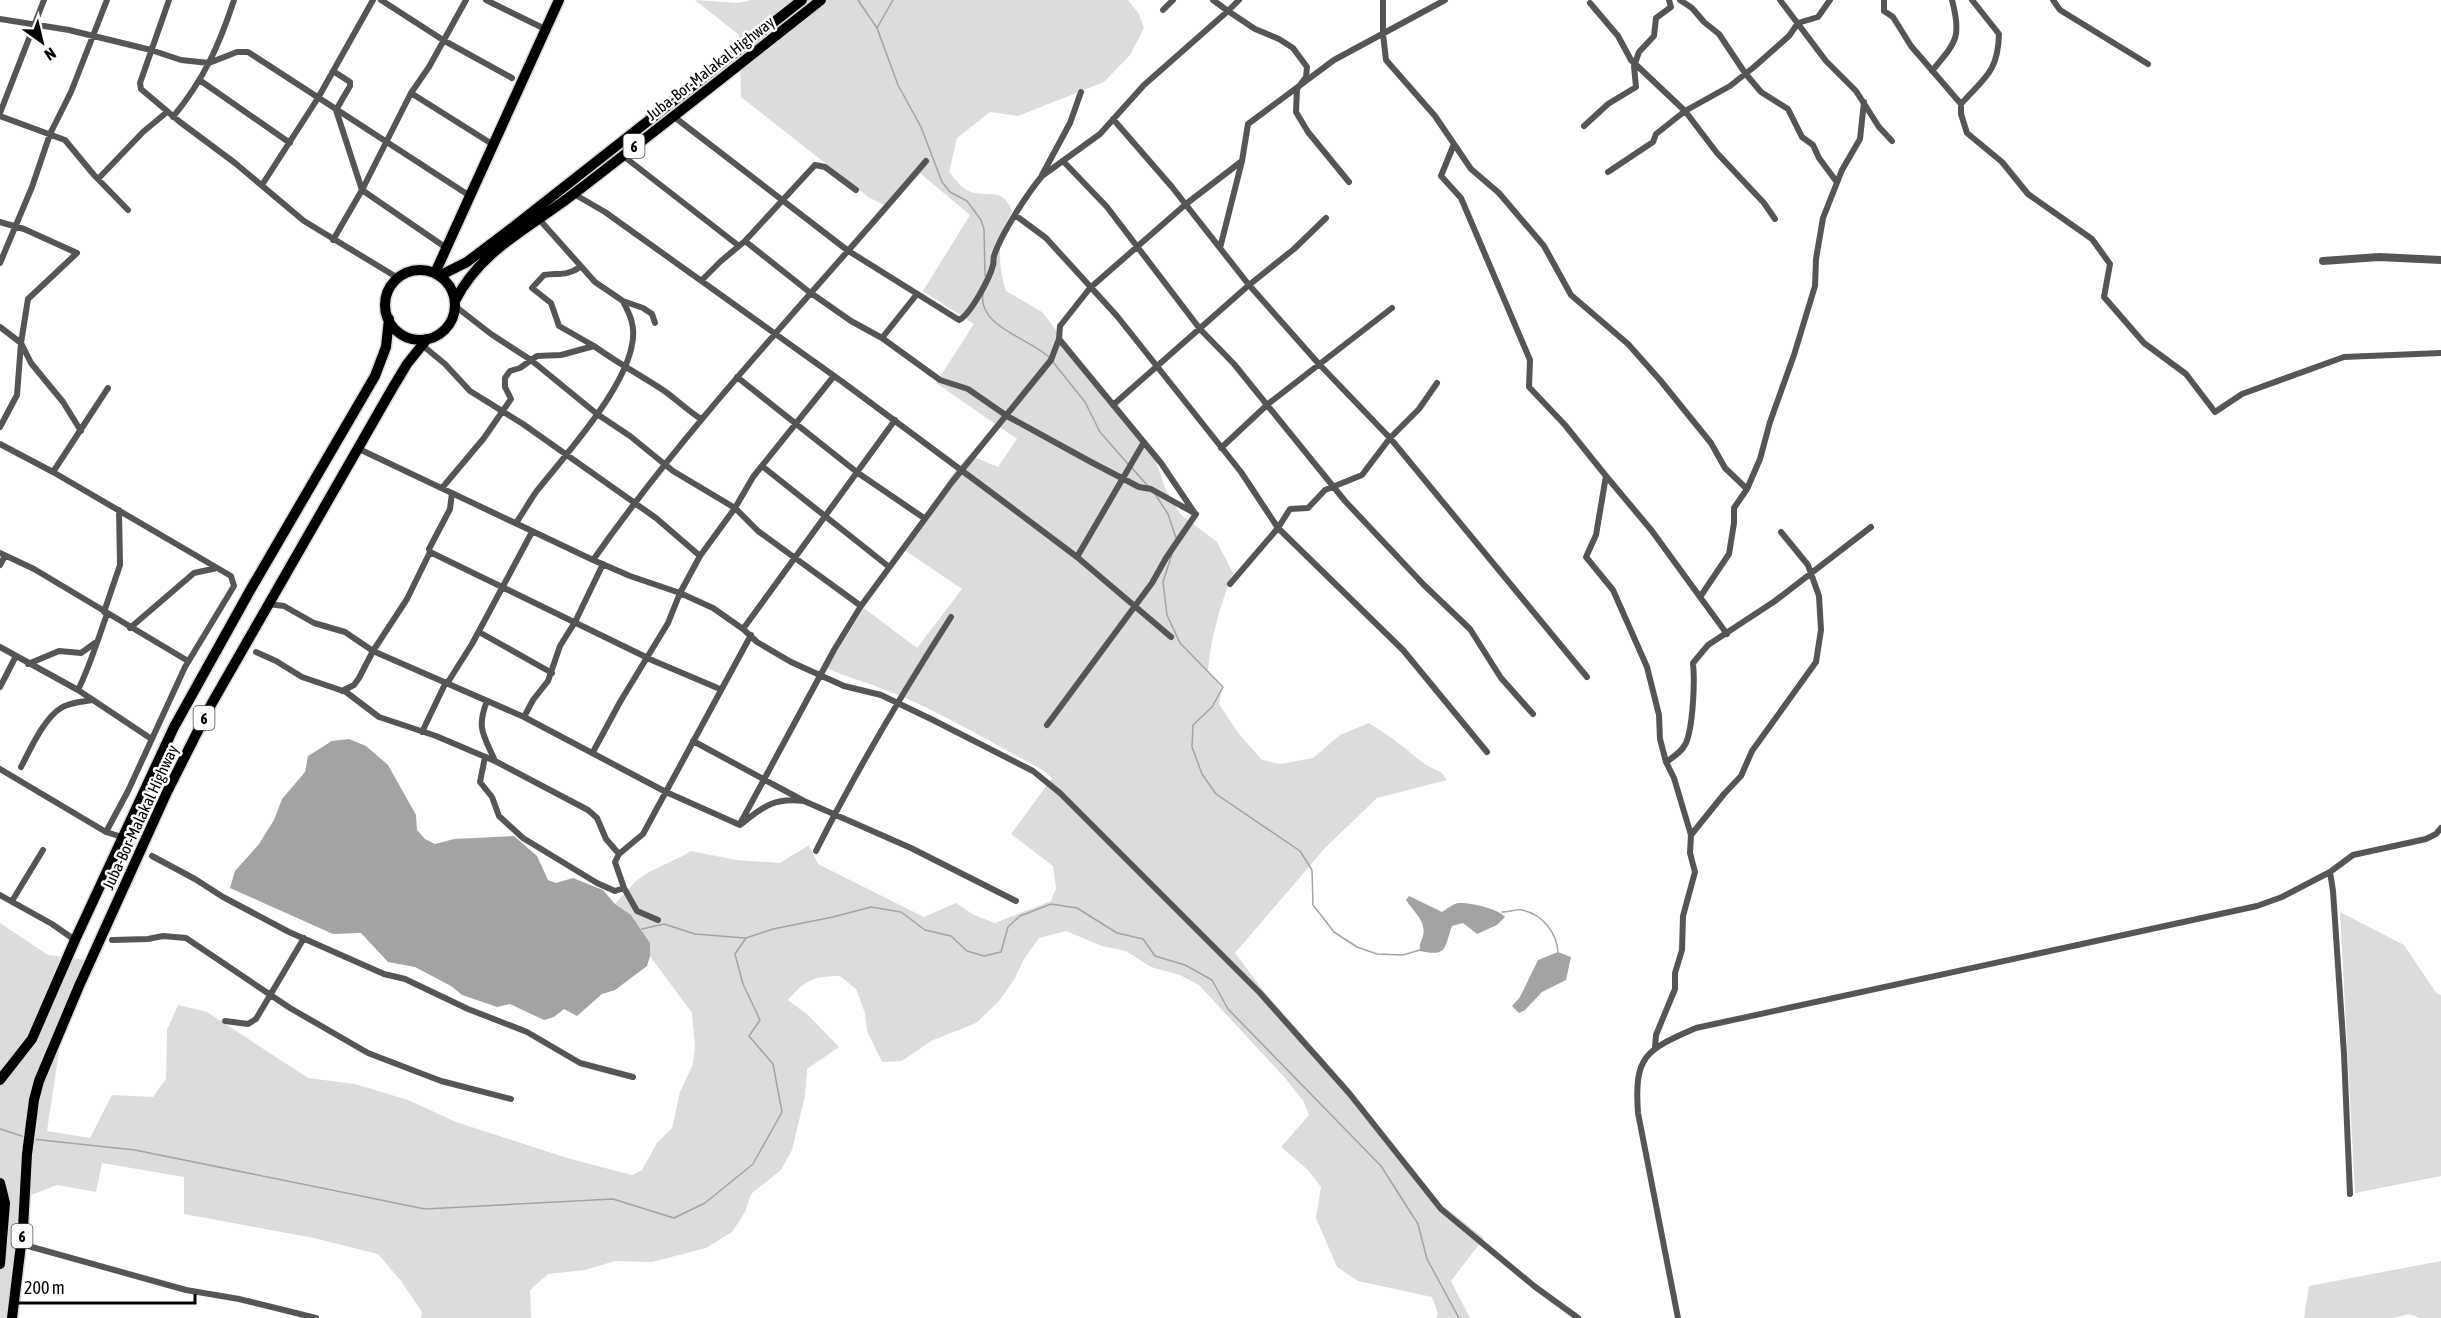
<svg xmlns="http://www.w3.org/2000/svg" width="2441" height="1318" font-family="'Asap Condensed',sans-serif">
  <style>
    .green { fill: #dcdcdc }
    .water { fill: #a3a3a3 }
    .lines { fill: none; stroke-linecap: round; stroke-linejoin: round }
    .stream { stroke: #a3a3a3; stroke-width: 1.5 }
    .primary-casing { stroke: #dbdbdb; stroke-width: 13 }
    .trunk-casing { stroke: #dbdbdb; stroke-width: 13 }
    .minor { stroke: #555; stroke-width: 6 }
    .tertiary { stroke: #555; stroke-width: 8 }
    .primary { stroke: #000; stroke-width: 10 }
    .trunk { stroke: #000; stroke-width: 10 }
    .labels { text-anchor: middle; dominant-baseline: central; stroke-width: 5; stroke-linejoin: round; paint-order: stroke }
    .shield { fill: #fff; stroke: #4c4c4c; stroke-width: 1.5 }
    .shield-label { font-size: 15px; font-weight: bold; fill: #000 }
    .street-label { font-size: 16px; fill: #000; stroke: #fff }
  </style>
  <rect width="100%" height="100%" fill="#fff"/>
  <!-- green -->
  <path class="green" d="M695 0 738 3 751 0H1128L1139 14 1144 28 1130 55 1104 82 1018 116 990 112 957 138 949 172C955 179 962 189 971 192 989 198 1002 186 1012 211 1009 218 1003 225 1002 233 998 251 1000 274 1006 291L1042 312 1155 458 1165 488 1180 514 1217 542 1233 573C1220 606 1211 636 1208 671L1222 688 1219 704 1239 734 1262 760 1280 764 1313 758 1340 735 1369 723C1378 729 1388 735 1397 742 1412 753 1423 766 1441 772L1447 780 1377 798 1325 848 1235 953 1262 989 1333 1070 1442 1205 1484 1238 1451 1281 1470 1318H1436L1438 1314 1432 1297 1358 1281 1337 1267 1316 1218 1321 1187 1308 1170 1281 1147 1309 1115 1304 1102 1285 1078 1199 985 1180 975 1151 967 1126 951 1102 946 1066 931 1039 938 1024 959 1014 980 999 1001 976 1023 931 1041 902 1061 882 1062 867 1031 865 1013 856 989 840 976C814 976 805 980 788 1000L809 1016 839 1047 807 1069 805 1096 792 1150 781 1170 751 1194 745 1212 732 1232 706 1248 652 1262 615 1261 585 1270 548 1274 530 1290 531 1318H421L422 1312 401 1281 378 1254 314 1238 184 1214V1177L102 1163 96 1192 57 1185 31 1195 18 1318H0V923L48 955 94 961 60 1045 47 1131 90 1138 112 1095 153 1097 166 1079 167 1030 178 1005 207 1012 308 1078 355 1084 408 1100 456 1122 567 1158 632 1175 642 1170 657 1143 672 1128 680 1092 693 1064 695 1045 692 1013 650 956V943L631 915 615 904C621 897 628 889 635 882 651 868 674 862 691 851L736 860 780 863 809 845 818 864 924 917 956 903 974 915 995 923 1051 901 1056 888 1053 866 1011 834 1052 778 1041 769C991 743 935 708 883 689 864 681 845 677 827 668L864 608 917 648 962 589 903 549 952 475 969 455 998 467 1017 439 936 383 974 324 923 291 970 215 915 169 888 207 868 197 741 97 739 35Z
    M2340 912 2404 945 2437 994 2441 995V1176L2355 1193Z
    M2441 1261V1318H2420L2409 1314 2393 1318H2304L2309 1286Z"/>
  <!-- water -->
  <path class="water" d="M349 739 366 746 388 765 416 815 417 830 425 839 435 844 454 839 514 836 537 856 548 880 556 883 573 878 603 890 615 904 631 915 650 943V956L647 966 615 990 602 994 577 1016 564 1009 554 1017 544 1020 510 1004 497 1007 462 995 451 986 415 967 388 962 361 933 333 934 230 888 235 871 259 844 274 820 282 799 305 772 308 756 332 741Z
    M1409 896 1442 912C1447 909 1454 903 1459 903 1470 902 1499 909 1505 917L1497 925 1477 934 1463 923 1452 926C1444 948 1448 957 1420 951 1419 944 1421 943 1423 936 1427 922 1413 911 1406 900Z
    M1558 952 1571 957 1566 980 1542 992 1525 1010 1519 1013 1512 1006 1520 997 1538 960Z"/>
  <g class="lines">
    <!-- stream -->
    <path class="stream" d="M858 0 877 28 898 85 921 127 942 182 950 192 967 201 981 220 984 229 985 276
      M877 28 893 0
      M983 293C977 327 1030 338 1050 358
      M1053 362 1085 402 1100 432 1128 464
      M1131 467 1148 486
      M1155 494 1168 514 1176 538
      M1172 554 1163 582 1167 615 1180 643 1223 687 1212 707 1193 725 1192 747 1202 774 1216 794 1300 851 1312 870 1313 905 1334 932 1357 947 1377 954 1403 955 1420 950
      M1502 912C1508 912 1517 909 1522 910 1543 914 1557 934 1558 952
      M642 929 664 924 695 934 745 938
      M0 1129 25 1137
      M32 1139 135 1150 425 1209 613 1199 674 1218 705 1203 753 1164 782 1112 773 1064 749 1036 760 1020 743 984 735 954 746 938 773 929 833 917 871 907 901 912 925 930 951 936 967 951 984 956 1001 952 1008 927 1020 916 1051 904 1077 908 1117 933 1143 939 1155 956 1185 965 1212 980 1228 1009 1381 1166 1418 1224 1427 1259 1459 1318"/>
    <!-- primary casing -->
    <g class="primary-casing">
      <path id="primary" d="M435 273 559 0"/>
    </g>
    <!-- trunk casing -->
    <g class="trunk-casing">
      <path id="trunk" d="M385 305a35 35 0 1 1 70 0a35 35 0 1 1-70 0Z
        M439 276 467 262 508 231 802 0
        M455 301C481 249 533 226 576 192 658 129 740 64 821 0
        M0 1080 32 1039 75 940 174 727 252 587 375 376 386 347 389 319
        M0 1183 5 1203 0 1264
        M12 1318 23 1228 27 1154 34 1100 39 1081 79 986 167 792 212 703 392 389 407 364 427 339"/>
    </g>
    <!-- minor -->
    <path class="minor" d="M169 0 140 83 141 89 180 122 235 163 304 221 398 278
      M381 0 443 40 512 78
      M486 0 545 29
      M1239 0 1228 11 1255 29 1279 39 1293 48 1307 67 1306 77 1297 89 1296 112 1308 132 1349 182
      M1383 0V34L1386 60 1435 116 1454 144 1441 176 1461 198 1530 360 1529 387 1565 425 1606 476 1596 535 1586 557 1613 590 1647 667 1659 715 1660 739 1666 762 1674 778 1691 835 1690 853 1695 872 1683 916 1682 950 1675 973V989L1656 1035 1655 1048
      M1680 0 1692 8 1704 22 1719 34 1745 73 1761 92 1788 109 1802 137 1813 145 1819 158 1836 181
      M1780 0 1826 61 1856 91 1879 127 1892 141
      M1884 0V11L1893 17 1911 46 1961 104
      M1972 0 1999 34C1998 72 1985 77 1961 104V114L1967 133 2002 162 2028 194 2092 239 2110 264 2104 297 2144 343 2186 374 2215 412 2242 394 2344 357 2441 353
      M2053 0 2060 10 2148 64
      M1590 3 1618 36 1631 60 1685 111 1717 153 1764 203 1775 219
      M1163 10 1173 0
      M0 19 69 30 151 50 181 60 209 63 237 52H248L470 196
      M333 71 350 82V86L336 110 362 190 445 247
      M1932 71C1956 42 1962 38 1952 0
      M201 81 290 143
      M411 93 492 144
      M0 113 44 0
      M0 116 65 140 94 175 128 210
      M673 116 847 250 959 320C970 315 990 278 993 265 994 262 993 259 994 256 1001 234 1027 194 1042 176L1100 134 1144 85 1228 11 1213 0
      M173 117C204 79 219 46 234 0
      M1113 119 1172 187 1249 285 1318 363 1390 438 1587 677
      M1584 126 1608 104 1636 87 1634 66 1639 52 1654 36 1656 18 1671 7 1669 0
      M1454 144 1471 169 1499 193 1544 246 1571 295 1628 344 1660 380 1711 443 1725 468 1747 489
      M622 155 739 246
      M1063 161 1107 207 1200 329 1234 364 1345 501 1424 585 1470 629 1501 678 1533 714
      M1608 172 1653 142 1656 134 1685 111 1730 86 1754 67 1789 36 1798 23 1818 17 1830 0
      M1042 175 1070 123 1081 92
      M98 179 143 132 167 112
      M262 185 318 98 373 0
      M574 194 605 212 844 383 992 493 1077 557 1171 637
      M1015 215 1046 238 1117 316 1241 472 1278 528 1403 650 1487 752
      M538 218 595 282 623 301 643 308 652 314 655 323
      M0 222 24 229 77 253
      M333 240 362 190 411 93 429 67 466 0
      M745 241 808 291 851 321 882 338 940 380 968 389 1007 416 1091 462 1139 487 1151 489 1196 514
      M1220 248 1242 161 1248 124 1334 60 1445 0
      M0 263 32 187 50 134 71 92 107 0
      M580 267C568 276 558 273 544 275L532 288 551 303 559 326 594 346
      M701 281 721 261 745 241 815 165 825 167 856 190
      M455 306 491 334 531 360 597 414 630 436 673 471 735 508 758 531 861 606
      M0 327 21 343 31 363 63 402 81 431
      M882 338 917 294
      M422 345 445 364 470 391 523 424 656 518 700 556
      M737 377 858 473 924 518
      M1113 405 1249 285 1294 249 1326 218
      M0 427 17 395 21 343 28 299 77 253
      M0 444 53 472 231 576 234 586 185 667 128 791 106 832
      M1221 448 1268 404 1392 308
      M359 449 593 560 630 576 680 593 713 608 743 629 757 642 791 662 844 686 881 695 933 720 1033 771 1060 793 1260 993 1349 1093 1441 1209 1534 1286 1578 1318
      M762 466 888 566
      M53 472 108 388
      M1606 476 1652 531 1700 597
      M442 488 484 438 511 399 505 387V378L510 371 520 368 537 356 561 355 594 346C616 362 640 375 663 390 676 399 687 410 701 419
      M452 493 450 509 429 549 430 552 654 661 720 689
      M1194 512 1161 463 1059 339 1060 326 1090 288 1186 204 1242 161
      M516 523C523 513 529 502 536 492 564 456 644 371 632 323 631 316 626 308 623 301
      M0 553 34 569 188 661
      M1077 557 1144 442
      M593 560C693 418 814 293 926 161
      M0 565 5 556
      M1230 584 1278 528 1290 509 1308 508 1325 490 1362 475 1390 438 1419 409 1437 383
      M268 604 284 606 314 623 345 632 373 651 524 717 666 792 740 825C763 807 773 797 804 801
      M104 612 120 565 119 510
      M130 628 194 573 217 568
      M743 629 895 420
      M479 632 552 673
      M1727 634 1700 597 1729 554 1734 523V508L1747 489 1760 459 1770 422 1794 355 1815 286 1816 259 1823 218 1842 170 1860 139 1864 102
      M0 647 78 690 150 738
      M256 652 276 661 302 677 346 692 379 717 436 736 495 761 588 810 597 818 606 839 619 854
      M28 664 59 651 81 653 95 643
      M448 682 472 644 532 532
      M0 687 16 656
      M78 690C90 666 98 639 107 614
      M342 691 354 685 359 678 373 651 407 599 430 552
      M487 701C476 729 484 735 495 761
      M524 717 533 700 548 681 560 646 575 622 603 564
      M1047 725 1152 583 1166 558 1196 514
      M422 732 446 682
      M693 741 804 801 911 848 1016 901
      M593 752 620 702 668 623 680 593 700 556 735 508 753 477 834 376
      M485 757 480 782 492 797 499 816 523 838 597 883 615 891 624 888
      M1666 762C1673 757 1682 752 1686 743 1693 726 1695 682 1693 663L1708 645 1775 601 1871 527
      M21 767C30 750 44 718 61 708 70 702 82 702 93 700
      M0 769 106 832 122 837
      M741 822 834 650 861 606 952 482 1051 360 1059 339
      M1691 835 1724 794 1741 776 1752 751 1816 662 1821 630 1819 596 1808 565 1781 532
      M816 851C856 771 903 692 951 617
      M152 856 195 879 223 897 289 932 384 974 405 979 468 1009 527 1032 580 1063 633 1077
      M2330 872 2333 891 2344 1054 2350 1194
      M0 895 52 924 75 940
      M12 901 43 850
      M658 920 637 911 624 888 615 862 619 854 643 834 751 635
      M112 940 148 939 163 936 186 938 290 1008 368 1053 441 1081 511 1099
      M225 1021 248 1024 256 1019 304 938
      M21 1244 186 1290 239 1299 316 1318
      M1678 1318 1638 1113C1634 1056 1645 1050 1696 1028L2257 906 2282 897 2330 872 2353 855 2426 839 2436 834 2441 828"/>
    <!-- tertiary -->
    <path class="tertiary" d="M2323 261 2379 257 2441 260"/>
    <!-- primary -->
    <use href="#primary" class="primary"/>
    <!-- trunk -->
    <use href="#trunk" class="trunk"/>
  </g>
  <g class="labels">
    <!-- shield labels -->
    <g class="shield">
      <rect x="623.5" y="134" width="21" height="24" rx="4.5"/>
      <rect x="193.5" y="706" width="21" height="24" rx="4.5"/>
      <rect x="11.5" y="1224" width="21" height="24" rx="4.5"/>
    </g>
    <g class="shield-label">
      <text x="634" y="146">6</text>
      <text x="204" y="718">6</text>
      <text x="22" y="1236">6</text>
    </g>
    <!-- street labels -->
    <g class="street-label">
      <text transform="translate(710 68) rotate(-38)">Juba-Bor-Malakal Highway</text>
      <text transform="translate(140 817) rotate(-65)">Juba-Bor-Malakal Highway</text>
    </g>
  </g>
  <!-- north arrow -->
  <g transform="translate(42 42) rotate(146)" stroke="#ffffff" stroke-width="4.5" paint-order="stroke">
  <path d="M0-4.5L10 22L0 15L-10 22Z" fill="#000000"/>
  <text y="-9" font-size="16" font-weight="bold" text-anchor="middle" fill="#000000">N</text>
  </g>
  <!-- scale -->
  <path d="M15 1294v9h180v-9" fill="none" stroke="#000000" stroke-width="3"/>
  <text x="24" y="1294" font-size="18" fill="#000000" stroke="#ffffff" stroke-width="4.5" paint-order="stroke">200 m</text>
</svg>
